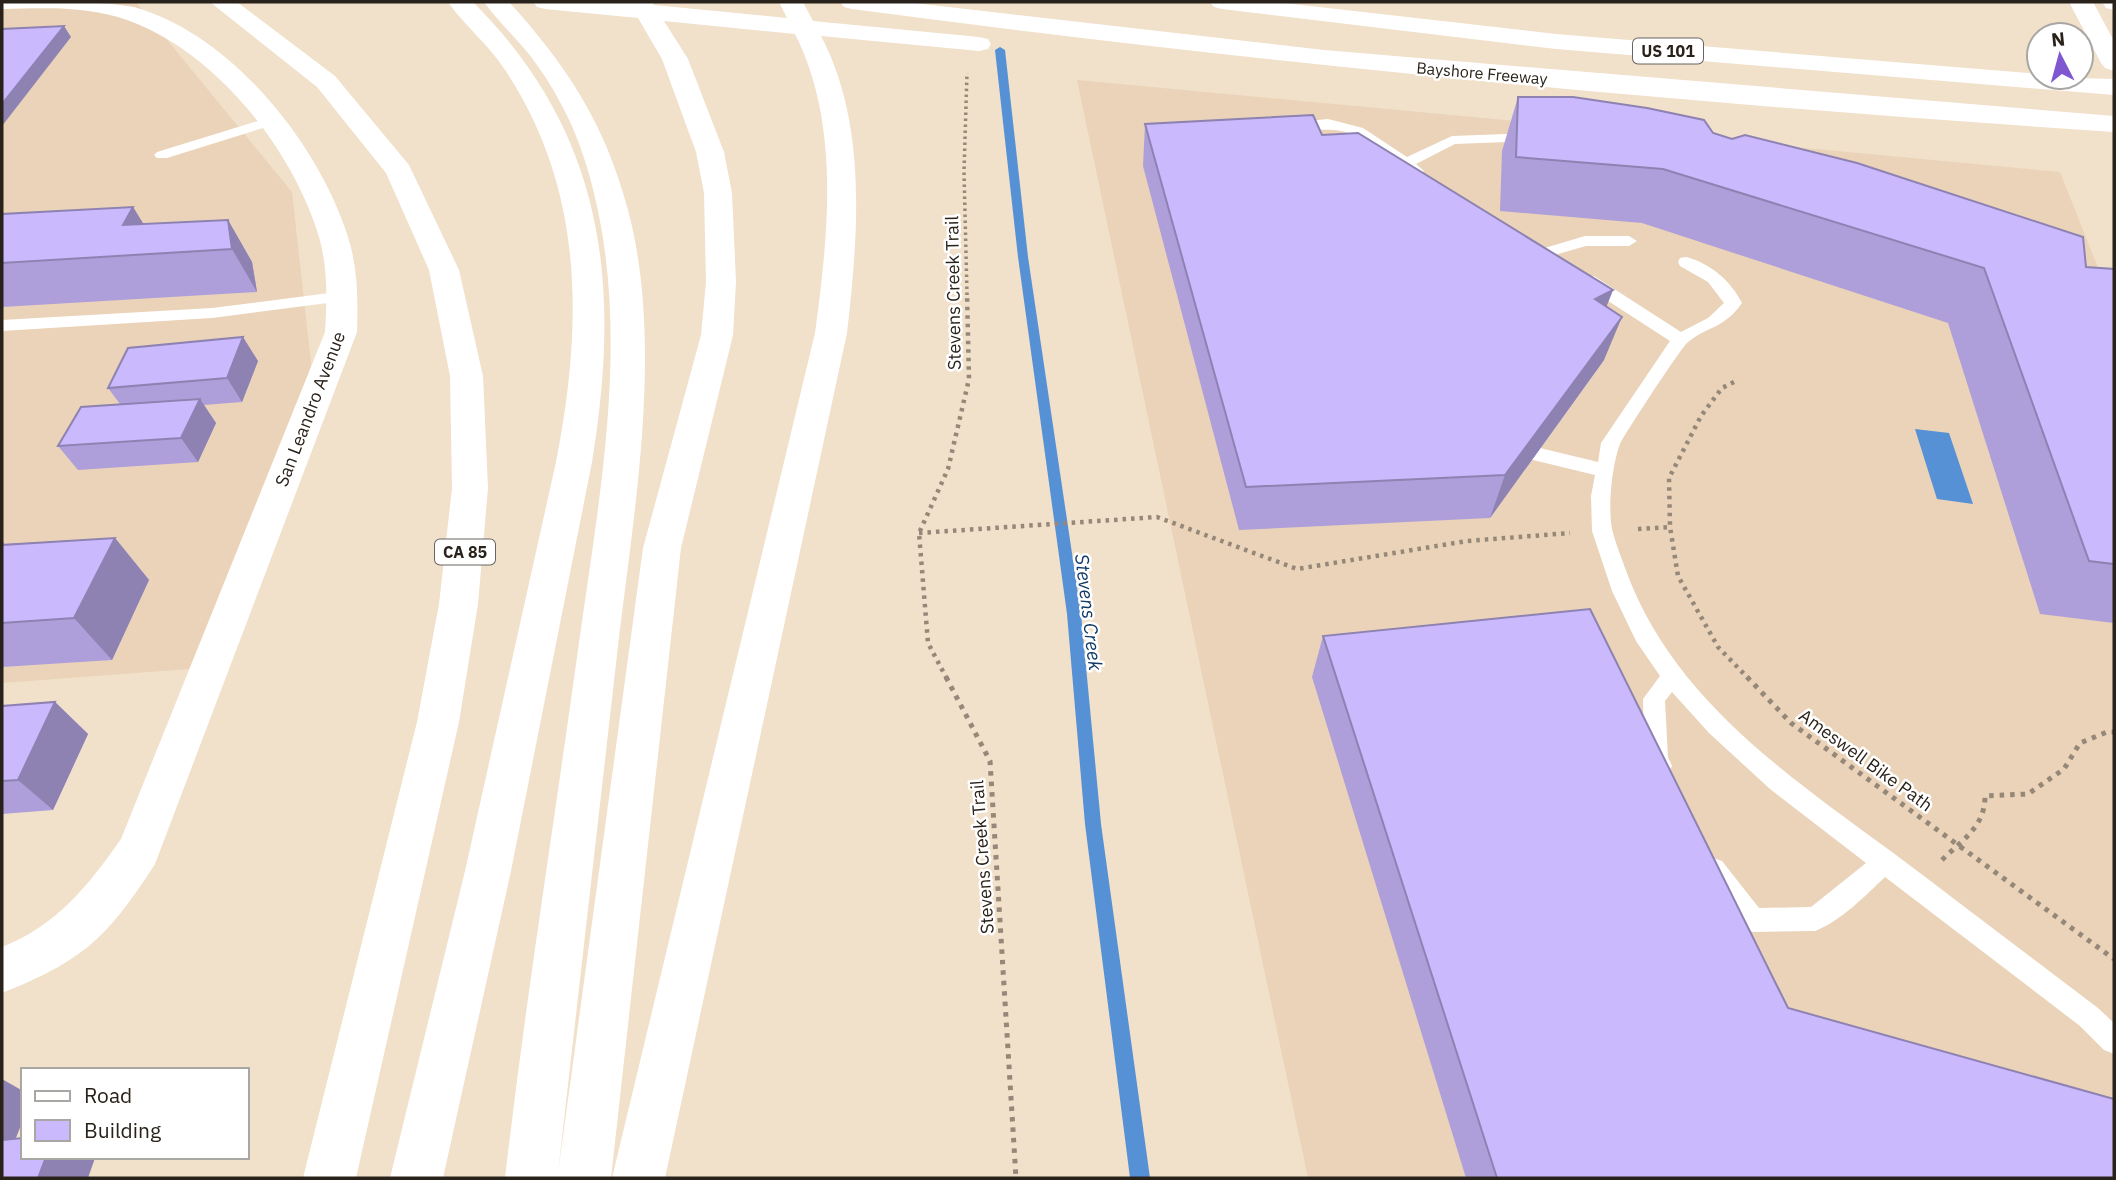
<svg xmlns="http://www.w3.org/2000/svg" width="2116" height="1180" font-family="'IBM Plex Sans',sans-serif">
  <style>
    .built { fill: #ead3b8 }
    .water { fill: #5691d6 }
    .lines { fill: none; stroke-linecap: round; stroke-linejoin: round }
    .stream { fill: #5691d6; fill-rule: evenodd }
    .path-far2 { stroke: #958879; stroke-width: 3.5; stroke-dasharray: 2.5 3.5; stroke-linecap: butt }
    .path-far1 { stroke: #958879; stroke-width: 4.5; stroke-dasharray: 3.5 5; stroke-linecap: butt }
    .path { stroke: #958879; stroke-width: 5; stroke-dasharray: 4.5 6; stroke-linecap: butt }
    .service { fill: #fff; fill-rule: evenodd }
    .minor { fill: #fff; fill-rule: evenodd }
    .secondary { fill: #fff; fill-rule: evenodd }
    .motorway { fill: #fff; fill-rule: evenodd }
    .wall { fill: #ae9fda }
    .shaded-wall { fill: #8d82b1 }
    .building { fill: #cab9fd; stroke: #8d82b1; stroke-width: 2 }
    .labels { text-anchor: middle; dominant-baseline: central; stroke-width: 5; stroke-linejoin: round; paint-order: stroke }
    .shield { fill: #fff; stroke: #69645f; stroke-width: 2 }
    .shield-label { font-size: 16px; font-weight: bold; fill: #29221a }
    .far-street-label { font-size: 16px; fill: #29221a; stroke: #fff }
    .street-label { font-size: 18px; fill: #29221a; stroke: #fff }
    .water-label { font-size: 19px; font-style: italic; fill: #103a67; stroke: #fff }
  </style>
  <rect width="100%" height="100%" fill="#f1e0ca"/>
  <!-- built -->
  <path class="built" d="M2 2H136L292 192 313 381 189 669 2 683Z
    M1077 80 2060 172 2114 308V1178H1308Z"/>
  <!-- water -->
  <path class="water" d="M1915 429 1949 433 1973 504 1937 499Z"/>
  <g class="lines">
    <!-- stream -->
    <path class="stream" d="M1000 47 1005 50 1028 257 1081 614 1101 824 1150 1178H1130L1085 824 1067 614 1018 257 995 50Z"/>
    <!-- path-far2 -->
    <path class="path-far2" d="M967 295 964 172 967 73"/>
    <!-- path-far1 -->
    <path class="path-far1" d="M1734 382 1722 388 1701 416 1669 478 1670 527 1678 576 1718 647 1749 679
      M1638 529 1670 527
      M919 533 1157 517 1297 569 1467 541 1570 533
      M947 679 928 643 919 533 948 469 969 379 967 293"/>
    <!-- path -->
    <path class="path" d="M946 677 990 761 1016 1178
      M1747 677 1791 723 2114 959
      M1942 860C1962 840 1985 827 1985 796L2028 794 2064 769 2080 743 2107 732H2114"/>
    <!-- service -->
    <path class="service" d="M271 117 276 118 278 121 276 124 167 158H157L154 155 157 152Z
      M1328 119 1363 128 1407 157 1452 136 1535 133 1542 137 1535 141 1455 144 1416 164 1424 171 1416 176C1396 171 1371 140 1345 132 1329 126 1289 135 1281 127L1288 123Z
      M1585 236H1629L1637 241 1629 246H1586L1544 258 1536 253 1538 250Z
      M1686 257C1710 263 1731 281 1742 303 1723 330 1708 325 1687 343 1681 348 1624 435 1620 444 1612 465 1607 511 1613 533 1616 545 1621 556 1625 568 1672 698 1785 773 1892 852 1960 903 2029 956 2098 1008L2114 1023V1054L2104 1050 2080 1026 1885 877C1865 896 1841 921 1815 931L1753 932 1744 928 1704 877 1701 869 1704 861 1713 858 1722 861 1759 908 1811 907 1866 863 1770 789 1709 733 1672 692 1665 701 1668 757 1672 766 1668 773 1660 776 1652 773 1644 757 1643 699 1660 676 1636 641 1612 591 1592 531 1591 496 1595 475 1529 459 1526 454 1529 449 1536 447 1598 462 1601 443 1670 341 1582 284 1580 280 1582 276H1594L1681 332 1708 318 1724 303 1708 282 1680 266 1678 262 1680 258Z
      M345 291 354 296 351 300 212 318 2 331V320L212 308Z"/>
    <!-- minor -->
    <path class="minor" d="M2 2C44 2 93 0 134 7 231 34 319 144 348 237 358 268 358 300 357 332L155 864C108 937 83 961 2 993V947C56 926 89 885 121 839L325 332C327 300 328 268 319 237 292 147 211 45 118 17 81 6 40 8 2 9Z"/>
    <!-- secondary -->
    <path class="secondary" d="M2069 2H2093L2114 41V71L2105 68 2101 63Z
      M2102 2H2114V10L2106 8Z"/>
    <!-- motorway -->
    <path class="motorway" d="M210 2H237L335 76 409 165 459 270 483 376 488 488 478 604 459 722 356 1178H303L417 722 439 604 452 488 450 376 429 270 386 173 317 87Z
      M448 2H473C606 135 621 285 592 462L511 871 443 1178H390L465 871 556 462C583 324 585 188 503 67 487 43 464 25 448 2Z
      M484 2H509C568 67 605 124 628 210 664 345 634 510 618 646 598 822 578 997 558 1173L643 548 701 335 706 282 704 193 696 152 662 59 638 18 545 9 537 7 533 2H652L654 5 787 18 779 2H803L813 21 979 37 988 39 991 44 988 49 979 51 821 36C868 125 858 237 847 333L665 1178H612L815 333C828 236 841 125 795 34L664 21 688 59 724 152 732 193 736 282 733 335 681 548 611 1178H505C525 1004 553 831 577 657 599 494 636 322 585 161 574 124 552 83 528 53 514 36 497 20 484 2Z
      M840 2H905L1324 50 2114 116V132C1693 104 1271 65 852 9L844 7Z
      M1210 2H1275L1556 34 2039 74V77L2114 79V95L1556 49 1222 9 1214 7Z"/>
  </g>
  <!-- wall -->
  <path class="wall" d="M1518 97 1713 133 2086 267 2114 269V623L2040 614 1948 323 1642 223 1500 211 1502 151Z
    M1145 124 1322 135 1613 290 1606 307 1604 360 1490 518 1239 530 1143 166Z
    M133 207 143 224 228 220 252 262 257 292 2 307V214Z
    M258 361 242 402 204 405 216 423 198 462 78 470 58 446 120 404 108 388Z
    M115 538 149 580 112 660 2 667V541L5 544Z
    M1323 636 1788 1008 2114 1178H1466L1312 677Z
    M55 702 88 734 53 810 2 814V706Z"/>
  <!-- shaded-wall -->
  <path class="shaded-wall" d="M64 26 71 37 2 126V104Z
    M133 207 159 249 123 225Z
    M228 220 252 262 257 292 232 249Z
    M1613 290 1596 333 1595 299Z
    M1622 317 1604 360 1490 518 1505 475Z
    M243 337 258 361 242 402 227 378Z
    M200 399 216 423 198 462 181 438Z
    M115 538 149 580 112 660 74 618Z
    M55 702 88 734 53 810 18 780Z
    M2 1079 23 1091V1120L14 1143 2 1151Z
    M46 1157 95 1158 88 1178H38Z"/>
  <!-- building -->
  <path class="building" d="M64 26 2 104V29Z
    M1518 97H1573L1647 108 1704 120 1713 133 1732 139 1745 135 1857 163 2083 237 2086 267 2114 269V564L2089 561 1984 268 1663 169 1516 157Z
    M1313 115 1322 135 1358 133 1613 290 1595 299 1622 317 1505 475 1246 487 1145 124Z
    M133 207 123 225 228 220 232 249 2 263V214Z
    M243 337 227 378 108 388 128 348Z
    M200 399 181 438 58 446 81 407Z
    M115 538 74 618 2 623V545Z
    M1590 609 1788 1008 2114 1099V1178H1497L1323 636Z
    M55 702 18 780 2 781V706Z
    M23 1138V1157H46L38 1178H2V1140Z"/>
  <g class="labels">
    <!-- shield labels -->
    <g class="shield">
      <rect x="1633" y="38.5" width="70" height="25" rx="5"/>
      <rect x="435" y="539.5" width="60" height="25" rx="5"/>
    </g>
    <g class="shield-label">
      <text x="1668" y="51">US 101</text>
      <text x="465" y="552">CA 85</text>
    </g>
    <!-- far-street labels -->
    <g class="far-street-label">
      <text transform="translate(1482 73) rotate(5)">Bayshore Freeway</text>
    </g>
    <!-- street labels -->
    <g class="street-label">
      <text transform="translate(953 293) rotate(-91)">Stevens Creek Trail</text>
      <text transform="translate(310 409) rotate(-69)">San Leandro Avenue</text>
      <text transform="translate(1866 760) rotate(36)">Ameswell Bike Path</text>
      <text transform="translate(982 857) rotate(-94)">Stevens Creek Trail</text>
    </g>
    <!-- water labels -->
    <g class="water-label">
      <text transform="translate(1089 612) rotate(83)">Stevens Creek</text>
    </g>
  </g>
  <!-- border -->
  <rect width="2116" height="1180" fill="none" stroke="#29221a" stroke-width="7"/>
  <!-- legend -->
  <rect x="21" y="1068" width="228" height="91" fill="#ffffff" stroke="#a9a7a3" stroke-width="2"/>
  <rect x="35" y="1091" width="35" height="10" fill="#ffffff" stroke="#a9a7a3" stroke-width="2"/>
  <text x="84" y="1103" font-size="21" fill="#29221a">Road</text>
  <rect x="35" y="1120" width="35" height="21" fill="#cab9fd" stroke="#a9a7a3" stroke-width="2"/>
  <text x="84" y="1138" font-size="21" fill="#29221a">Building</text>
  <!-- north arrow -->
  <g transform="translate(2060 56) rotate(354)"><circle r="33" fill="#ffffff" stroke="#a9a7a3" stroke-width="2"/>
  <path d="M0-5L12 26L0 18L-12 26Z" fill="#7e57d1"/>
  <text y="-10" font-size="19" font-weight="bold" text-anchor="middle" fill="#29221a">N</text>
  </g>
</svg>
